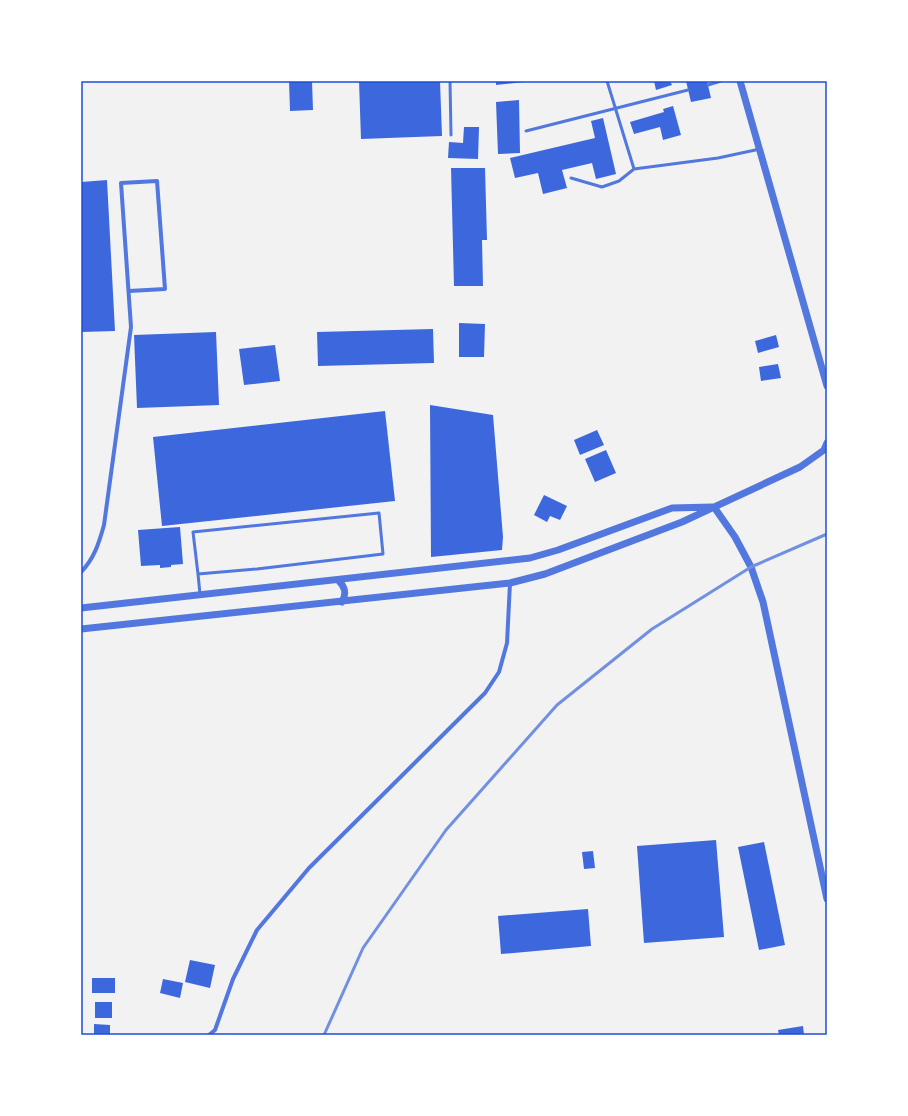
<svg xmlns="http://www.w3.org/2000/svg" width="908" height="1116" font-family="'Sofia Sans Condensed',sans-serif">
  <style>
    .building { fill: #3d67dc }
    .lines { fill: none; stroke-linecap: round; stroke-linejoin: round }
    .service { stroke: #5277de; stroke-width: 3 }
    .minor { stroke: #5277de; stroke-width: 4 }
    .tertiary { stroke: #5277de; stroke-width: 7 }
    .rail { stroke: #7290e2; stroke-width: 3 }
    .neatline { fill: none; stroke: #1d4ed8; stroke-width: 1.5 }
  </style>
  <rect width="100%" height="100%" fill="#f2f2f2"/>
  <!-- building -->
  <path class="building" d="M289 81H312L313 110 290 111Z
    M359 81H440L442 136 361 139Z
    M496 81H524V82L496 85Z
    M654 81H670L672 85 656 90Z
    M686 81H707L711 98 691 102Z
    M519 100 520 153 498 154 496 102Z
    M673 106 681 135 663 140 660 127 634 134 630 122 664 112 663 109Z
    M603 118 616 174 596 179 592 163 562 170 567 188 543 194 538 173 515 178 510 158 595 138 591 121Z
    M464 127H479L478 159 448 158 449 142 463 143Z
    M451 168H485L487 240H482L483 286H454Z
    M107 180 115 331 82 332 81 182Z
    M459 323 485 324 484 357H459Z
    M433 329 434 363 318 366 317 332Z
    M216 332 219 405 137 408 134 335Z
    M776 335 779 347 758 353 755 341Z
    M275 345 280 381 244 385 239 349Z
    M778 364 781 378 761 381 759 367Z
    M430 405 493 415 503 537 502 550 431 557Z
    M385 411 395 501 162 526 153 437Z
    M597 430 604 445 580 455 574 440Z
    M606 450 616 473 595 482 585 459Z
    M544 495 567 506 560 520 550 516 547 522 534 515Z
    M180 527 183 564 171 565V567L160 568V565L141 566 138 530Z
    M716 840 724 937 644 943 637 846Z
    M764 842 785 945 759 950 738 847Z
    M593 851 595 868 584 869 582 852Z
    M588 909 591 946 501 954 498 916Z
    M190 960 215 965 210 988 185 982Z
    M92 978H115V993H92Z
    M163 979 183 983 180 998 160 993Z
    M95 1002H112V1018H95Z
    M94 1024 110 1025V1035H94Z
    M803 1026 804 1035H779L778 1030Z"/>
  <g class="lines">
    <!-- service -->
    <path class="service" d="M450 81 451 135
      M607 81 634 169
      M708 85 721 81
      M526 131 688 90
      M571 178 602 187 619 181 634 169 718 158 760 149
      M198 574 193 532 379 513 383 554 257 569 198 574 200 594"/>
    <!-- minor -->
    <path class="minor" d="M81 572C94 559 99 543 104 525L131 327 121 183 157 181 165 289 129 291
      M209 1035 215 1030 233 979 257 930 309 868 485 693 499 672 507 643 510 583"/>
    <!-- tertiary -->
    <path class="tertiary" d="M740 81 827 386
      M714 507 735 537 751 567 763 602 827 899
      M339 581C345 587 347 593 342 602
      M81 608 530 558 558 550 672 508 712 507
      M81 629 510 583 545 574 682 522 800 467 824 450 827 443"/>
    <!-- rail -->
    <path class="rail" d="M324 1035 363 948 446 830 557 705 652 629 751 567 827 534"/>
  </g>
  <!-- border -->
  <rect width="908" height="1116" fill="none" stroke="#ffffff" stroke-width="164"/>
  <rect x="82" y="82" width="744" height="952" class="neatline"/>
</svg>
